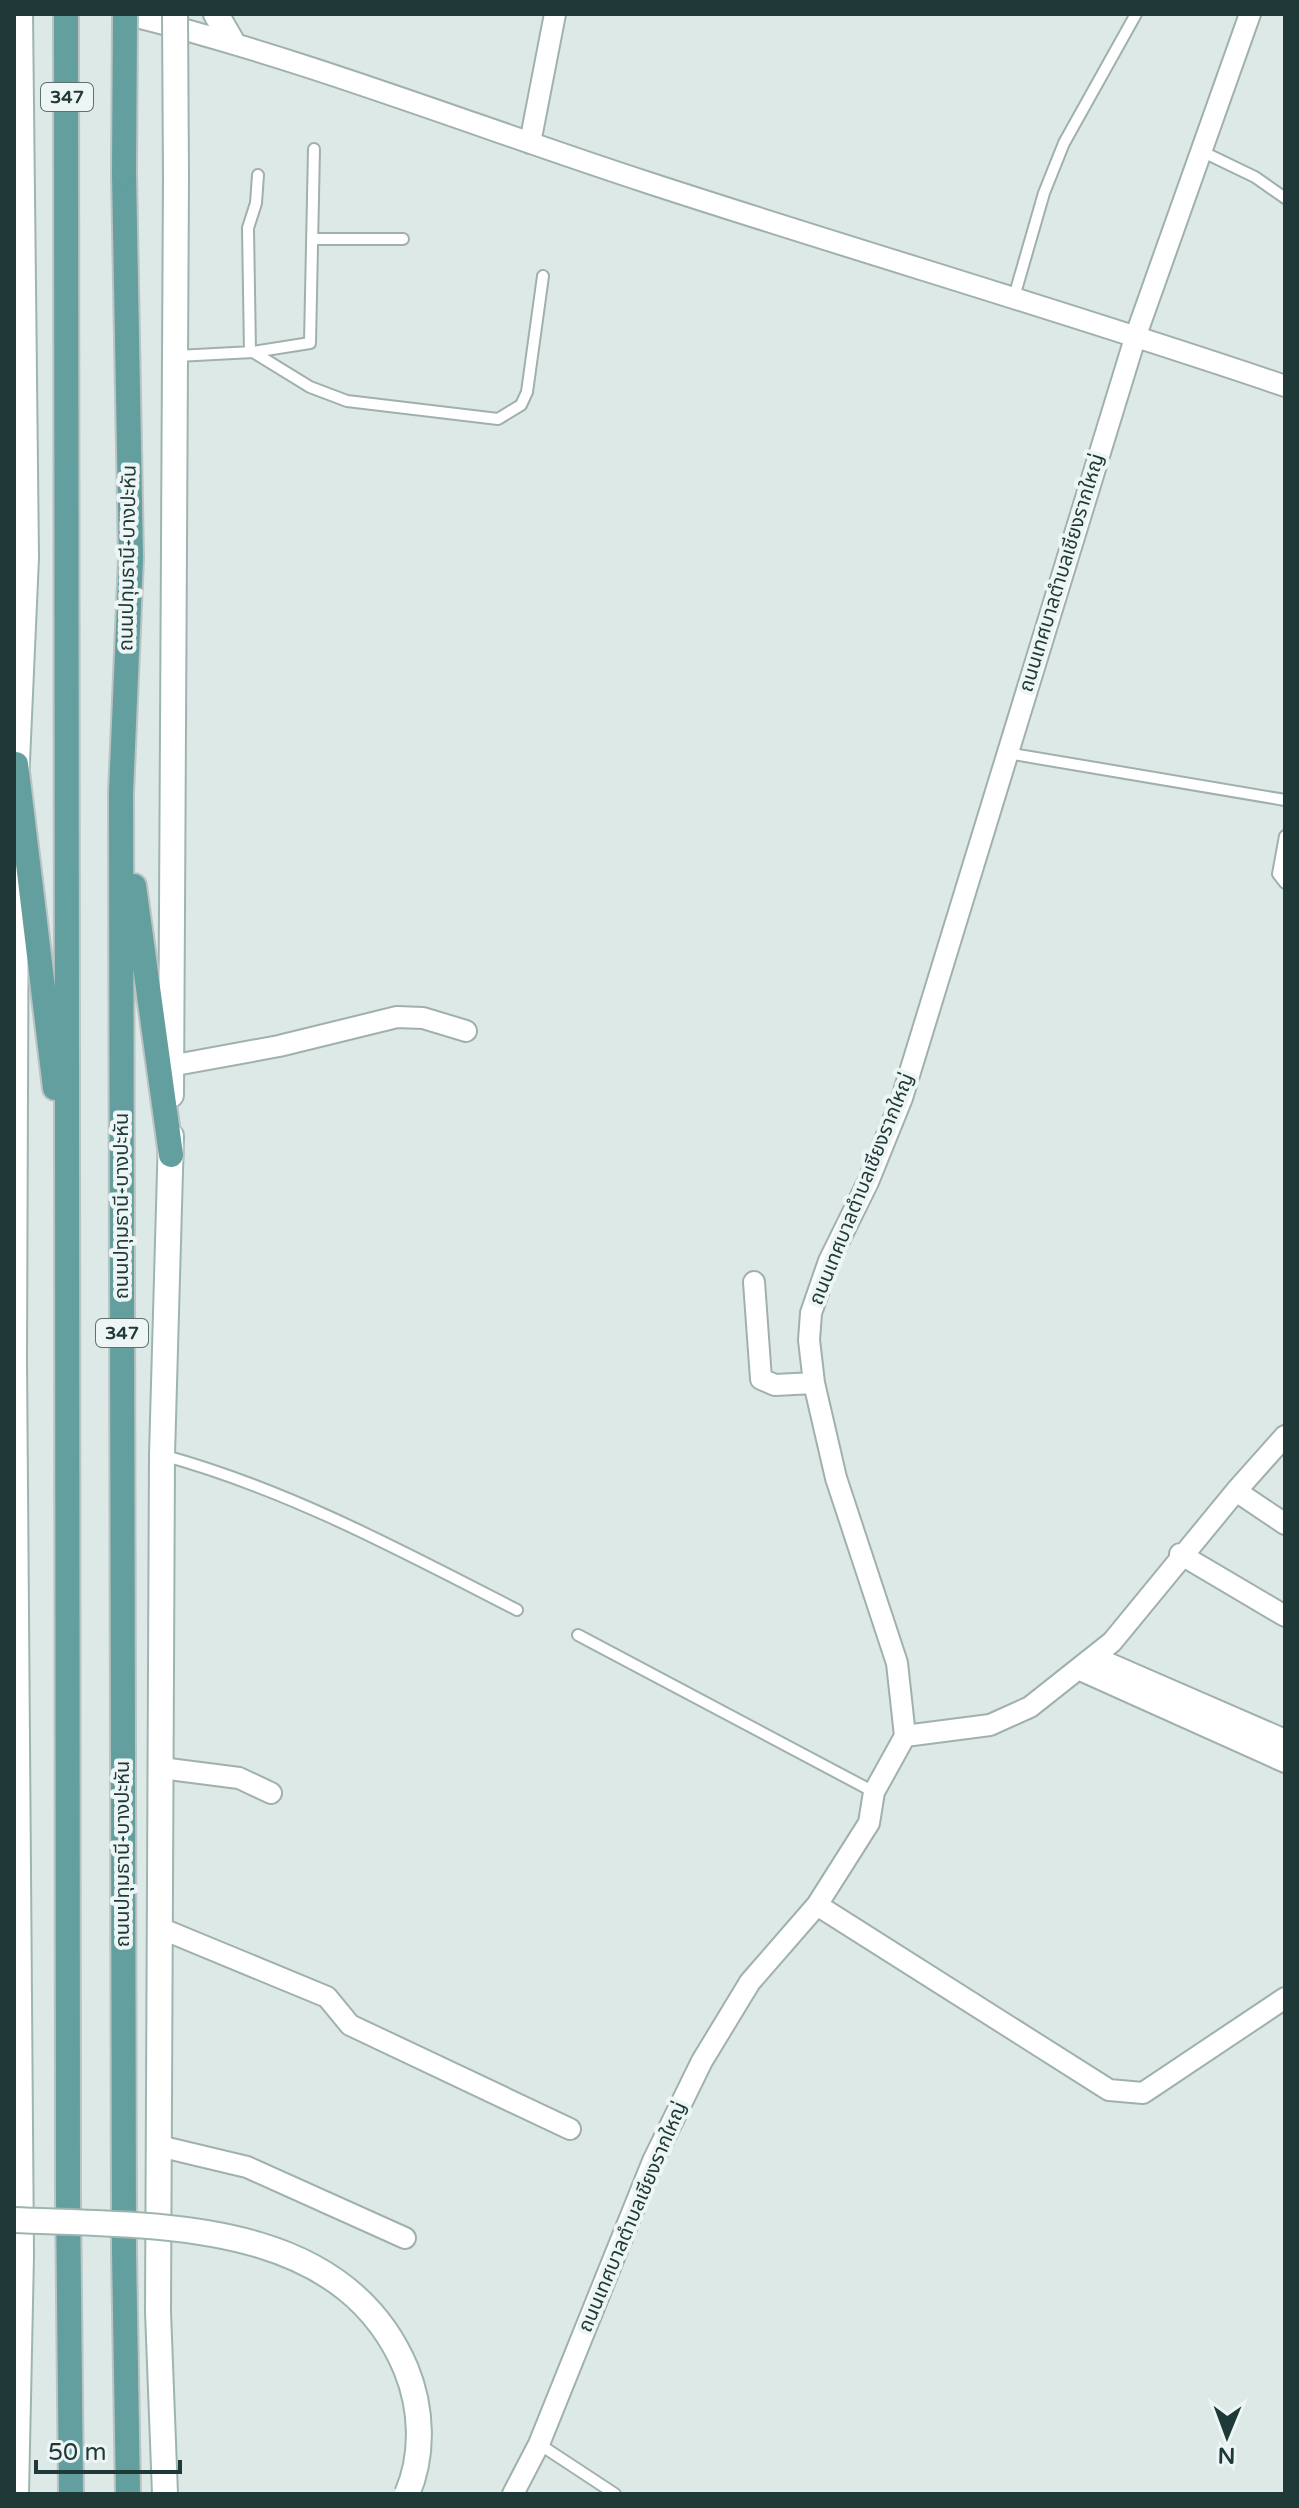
<svg xmlns="http://www.w3.org/2000/svg" width="1299" height="2508" font-family="'Varela Round','Noto Sans Thai',sans-serif">
  <style>
    .lines { fill: none; stroke-linecap: round; stroke-linejoin: round }
    .lane-casing { stroke: #a0b0af; stroke-width: 14 }
    .street-casing { stroke: #a0b0af; stroke-width: 24 }
    .secondary-casing { stroke: #9db5b2; stroke-width: 28 }
    .primary-casing { stroke: #bcc3c3; stroke-width: 28 }
    .lane { stroke: #fff; stroke-width: 10 }
    .street { stroke: #fff; stroke-width: 20 }
    .secondary { stroke: #fff; stroke-width: 24 }
    .primary { stroke: #629f9e; stroke-width: 24 }
    .secondary-bridge-casing { stroke: #9db5b2; stroke-width: 28; stroke-linecap: butt }
    .primary-bridge-casing { stroke: #bcc3c3; stroke-width: 28; stroke-linecap: butt }
    .secondary-bridge { stroke: #fff; stroke-width: 24 }
    .primary-bridge { stroke: #629f9e; stroke-width: 24 }
    .labels { text-anchor: middle; dominant-baseline: central; stroke-width: 8; stroke-linejoin: round; paint-order: stroke }
    .shield { fill: #edf6f4; stroke: #5d7170; stroke-width: 2 }
    .shield-label { font-size: 18px; font-weight: bold; fill: #1f3838 }
    .street-label { font-size: 20px; fill: #1f3838; stroke: #edf6f4 }
  </style>
  <rect width="100%" height="100%" fill="#dde9e7"/>
  <g class="lines">
    <!-- lane casing -->
    <g class="lane-casing">
      <path id="lane" d="M1201 151 1255 177 1285 198
        M314 239H403
        M1014 297 1044 193 1064 143 1136 14
        M250 352 248 228 256 203 258 175
        M253 352 310 387 347 401 498 419 521 405 527 392 543 276
        M177 356 253 352 310 343 314 149
        M1007 753 1285 800
        M1285 836 1278 874 1285 883
        M162 1455C287 1489 402 1551 517 1610
        M578 1635 874 1792
        M539 2444 615 2494"/>
    </g>
    <!-- street casing -->
    <g class="street-casing">
      <path id="street" d="M125 14C303 58 474 126 649 183 860 252 1074 314 1285 386
        M530 143 555 14
        M170 1066 279 1046 397 1017 423 1018 466 1031
        M754 1282 761 1379 775 1385 814 1383
        M1236 1491 1285 1436
        M1180 1554 1285 1616
        M1094 1657 1285 1740
        M1078 1669 1285 1762
        M905 1736 990 1725 1030 1707 1112 1642 1236 1491 1285 1524
        M161 1768 239 1778 271 1793
        M817 1905 1109 2090 1143 2093 1285 1998
        M160 1928 327 1997 350 2025 570 2129
        M159 2146 247 2167 405 2238
        M513 2494 539 2444 653 2161 702 2061 750 1982 817 1905 869 1823 874 1792 905 1736 897 1663 836 1478 814 1383 809 1340 811 1313 829 1261 868 1182 902 1098 1136 335 1250 14"/>
    </g>
    <!-- secondary casing -->
    <g class="secondary-casing">
      <path id="secondary" d="M216 14 231 40
        M16 784 26 558 20 14
        M16 828 14 1359 21 2255 16 2494
        M171 1095 176 178
        M165 2494 158 2312 162 1455 171 1136"/>
    </g>
    <!-- primary casing -->
    <g class="primary-casing">
      <path id="primary" d="M66 14 68 2196 71 2494
        M124 173 131 558 121 793 124 2251 128 2494
        M16 764 55 1088
        M134 886 171 1155"/>
    </g>
    <!-- lane -->
    <use href="#lane" class="lane"/>
    <!-- street -->
    <use href="#street" class="street"/>
    <!-- secondary -->
    <use href="#secondary" class="secondary"/>
    <!-- primary -->
    <use href="#primary" class="primary"/>
    <!-- secondary-bridge casing -->
    <g class="secondary-bridge-casing">
      <path id="secondary-bridge" d="M175 14 176 178
        M14 2220C153 2226 342 2216 406 2369 422 2408 424 2455 407 2494"/>
    </g>
    <!-- primary-bridge casing -->
    <g class="primary-bridge-casing">
      <path id="primary-bridge" d="M124 173 125 14"/>
    </g>
    <!-- secondary-bridge -->
    <use href="#secondary-bridge" class="secondary-bridge"/>
    <!-- primary-bridge -->
    <use href="#primary-bridge" class="primary-bridge"/>
  </g>
  <g class="labels">
    <!-- shield labels -->
    <g class="shield">
      <rect x="41" y="83" width="52" height="28" rx="6"/>
      <rect x="96" y="1319" width="52" height="28" rx="6"/>
    </g>
    <g class="shield-label">
      <text x="67" y="97">347</text>
      <text x="122" y="1333">347</text>
    </g>
    <!-- street labels -->
    <g class="street-label">
      <text transform="translate(128 558) rotate(-89)">ถนนปทุมธานี-บางปะหัน</text>
      <text transform="translate(1062 573) rotate(-73)">ถนนเทศบาลตำบลเชียงรากใหญ่</text>
      <text transform="translate(862 1189) rotate(-68)">ถนนเทศบาลตำบลเชียงรากใหญ่</text>
      <text transform="translate(122 1206) rotate(-90)">ถนนปทุมธานี-บางปะหัน</text>
      <text transform="translate(123 1854) rotate(-90)">ถนนปทุมธานี-บางปะหัน</text>
      <text transform="translate(633 2217) rotate(-67)">ถนนเทศบาลตำบลเชียงรากใหญ่</text>
    </g>
  </g>
  <!-- border -->
  <rect width="1299" height="2508" fill="none" stroke="#1f3838" stroke-width="32"/>
  <!-- north arrow -->
  <g transform="translate(1227 2436) rotate(181)" stroke="#edf6f4" stroke-width="6" paint-order="stroke">
  <path d="M0-6L14 30L0 20L-14 30Z" fill="#1f3838"/>
  <text y="-12" font-size="22" font-weight="bold" text-anchor="middle" fill="#1f3838">N</text>
  </g>
  <!-- scale -->
  <path d="M36 2460v12h144v-12" fill="none" stroke="#1f3838" stroke-width="4"/>
  <text x="48" y="2460" font-size="24" fill="#1f3838" stroke="#edf6f4" stroke-width="6" paint-order="stroke">50 m</text>
</svg>
